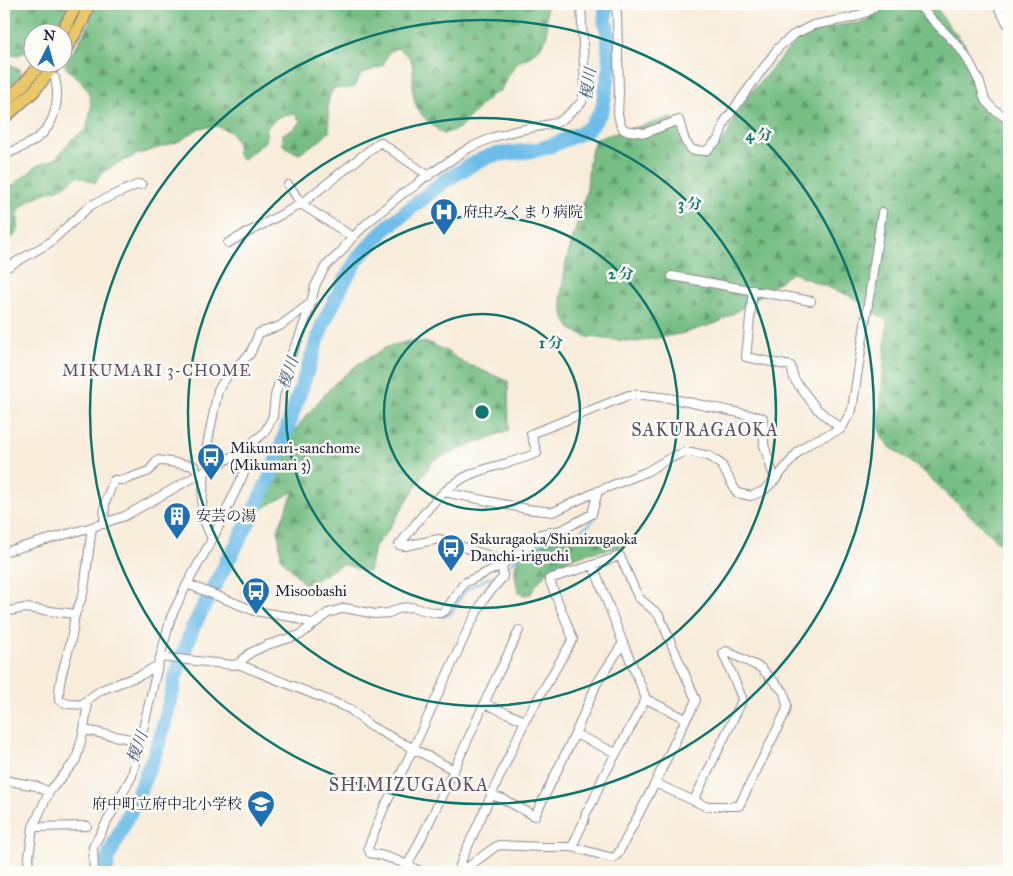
<svg xmlns="http://www.w3.org/2000/svg" width="1013" height="876" font-family="'IM FELL Great Primer','Noto Serif JP',serif">
  <style>
    .forest { fill: url(#forest-firs); stroke: #4c7060 }
    .lines { fill: none; stroke-linecap: round; stroke-linejoin: round }
    .stream { stroke: #6ebde9; stroke-width: 2.5 }
    .river { stroke: #6ebde9; stroke-width: 15 }
    .minor-casing { stroke: #8d878a; stroke-width: 10 }
    .highway-casing { stroke: #8d878a; stroke-width: 14 }
    .minor { stroke: #fff; stroke-width: 8 }
    .highway { stroke: #e9c769; stroke-width: 11 }
    .ring { fill: none; stroke: #0f766e; stroke-width: 2.5 }
    .labels { text-anchor: middle; dominant-baseline: central; stroke-width: 5; stroke-linejoin: round; paint-order: stroke }
    .poi-label { font-size: 15px; fill: #22223b; stroke: #fdfcf7; text-anchor: start }
    .water-label { font-size: 16px; font-style: italic; fill: #3d5878; stroke: #fdfcf7 }
    .neighbourhood-label { font-size: 16px; letter-spacing: 1px; fill: #614d66; stroke: #fdfcf7 }
    .quarter-label { font-size: 18px; letter-spacing: 1px; fill: #614d66; stroke: #fdfcf7 }
    .centre { fill: #0f766e; stroke: #fdfcf7; stroke-width: 2.5 }
    .ring-label { font-size: 15px; text-anchor: middle; font-weight: bold; fill: #0f766e; stroke: #fdfcf7; stroke-width: 5; stroke-linejoin: round; paint-order: stroke }
  </style>
  <defs>
    <pattern id="forest-firs" width="22" height="20" patternUnits="userSpaceOnUse" patternTransform="scale(1.25)"><rect width="22" height="20" fill="#76be84"/><path d="M5 1l3.5 6h-7zM16 11l3.5 6h-7z" fill="#609a6d"/></pattern>
  </defs>
  <rect width="100%" height="100%" fill="#fdfcf7"/>
  <filter id="ink" filterUnits="userSpaceOnUse"><feTurbulence type="fractalNoise" baseFrequency=".02" numOctaves="2"/><feDisplacementMap in="SourceGraphic" scale="10" xChannelSelector="R" yChannelSelector="G"/><feConvolveMatrix kernelMatrix="1 2 1 2 8 2 1 2 1" color-interpolation-filters="sRGB"/></filter>
  <filter id="wash" filterUnits="userSpaceOnUse"><feTurbulence type="fractalNoise" baseFrequency=".0096" numOctaves="4" result="noise"/><feDisplacementMap in="SourceGraphic" scale="20" xChannelSelector="R" yChannelSelector="G"/><feGaussianBlur stdDeviation="1.12" result="paint"/><feColorMatrix in="noise" values="0 0 0 0 0 0 0 0 0 0 0 0 0 0 0 0 0 1.4 0 .05"/><feComposite in="paint" operator="in"/></filter>
  <g filter="url(#wash)">
    <rect width="100%" height="100%" fill="#f8ecda"/>
    <!-- forest -->
    <path class="forest" d="M4 4H69L61 20 53 32H32V51L4 58Z
      M97 4H546L547 37 539 49 527 58 518 62 508 76 500 91 491 95 458 129 443 134C433 126 421 117 416 105 409 92 417 69 410 58 407 54 402 51 398 48 388 49 386 58 383 66L361 74 354 87C345 90 341 87 333 89 324 104 330 116 329 132L322 139 298 154 283 145V134L294 129 300 121 295 114 278 117 267 127 265 142 242 160 238 156 237 143 231 132 217 126 199 128 180 141 136 155 115 165 103 172 95 183 78 176C72 180 67 185 61 187 48 193 32 196 22 207 10 220 30 231 4 242V188L12 186 38 165 55 159 72 139 86 130C90 115 95 98 84 85 78 77 70 73 64 65L83 35Z
      M889 4H934L949 26 965 44 977 87 987 111 1000 120 1009 123V552L924 472 890 447 882 437 879 424 887 321 850 296 792 273 742 308 717 323 684 333 636 342 588 337 572 330 564 318 561 297 566 262 587 189 589 161 595 139 669 118 684 122 687 131 691 154H705L717 148 727 136 736 115 748 96 797 39 816 29 863 22Z
      M12 65 20 69 21 76 4 91V66Z
      M408 341 430 343 448 352 464 363 508 381 509 430 433 460 387 532 374 547 369 572 342 564 306 586 281 558 278 529 294 491 244 519 277 454 298 426 332 386 358 364 387 347Z
      M573 533C584 534 585 537 593 540 603 543 613 540 623 538L625 544 623 547C589 552 546 559 531 594L524 595 519 592C516 582 513 571 517 561 520 551 563 537 573 533Z"/>
    <g class="lines">
      <!-- stream -->
      <path class="stream" d="M510 564C518 558 526 550 535 546 557 534 589 539 597 511
        M396 613 413 611
        M440 616C455 618 456 601 464 592 471 585 482 581 492 577"/>
      <!-- river -->
      <path class="river" d="M106 872 108 858 128 815 130 813 129 812 131 810 154 756 161 736 172 693V692L173 690 174 681 192 629 227 562 226 560 230 557 252 515 272 473 323 324 343 284V283L359 257 385 229 444 181 478 161 493 155 536 150 553 145 585 131 592 125 602 110 606 88 610 65 607 27 605 22 606 4"/>
    </g>
  </g>
  <g filter="url(#ink)">
    <g class="lines">
      <!-- minor casing -->
      <g class="minor-casing">
        <path id="minor" d="M615 4 617 14 619 92 618 114 620 123 624 130 645 133 679 120 685 141 692 150 706 151 718 140 725 121 778 48 793 35 813 25 851 18 867 12 878 4
          M917 4 959 47 970 63 980 83 985 100 993 109 1009 120
          M996 4 1009 26
          M4 155C15 150 27 146 36 139 56 125 60 99 55 78
          M288 185 291 188 301 204 353 237
          M228 243 301 204 380 142 429 176
          M4 269 49 243 91 205 139 184 142 185
          M672 276 811 301
          M753 290 746 357 791 366 794 379 816 408 841 429
          M211 468 205 456 218 390 230 372 250 354 259 333 280 326 311 303
          M205 471 201 513 211 537 213 538
          M444 492 527 509 553 512 598 491 646 472 670 458 685 452H691L709 456 721 464 737 493 751 496 763 491 775 480 799 451 811 442 841 429 852 410 882 212
          M104 524 105 503 114 480H124L149 471 158 460 194 466 199 474
          M4 552 92 527 125 516 205 471 241 452 265 432 273 416 275 396 281 375 299 338 311 303 315 286 325 267 341 252 350 240 366 224 402 194 415 186 421 180 469 148 494 137 515 131 556 123 563 119 582 102 585 86 581 4
          M187 584 255 611 291 617 314 624
          M4 612 25 608 75 614
          M160 657 233 665 238 664 350 709 370 726 454 770
          M238 664 250 653 267 645 300 635 328 613 345 608 375 614 389 613 400 608 411 607 436 613H441L445 611 464 583 502 565 524 549 541 534 562 530 592 514 598 491
          M646 699 686 719
          M82 704 101 690 141 675 158 665
          M485 704 525 721
          M84 730 140 741
          M575 734 616 753
          M4 780 36 786 49 792
          M655 783 705 806H739L786 711 787 705 784 692 761 668 726 651 723 653 742 698 741 703 694 800
          M491 795 503 799 535 816 575 734 597 683 623 643
          M33 827 87 826
          M572 847 584 821 586 813 594 799 602 779 646 699 642 688 623 643 593 565
          M408 864C440 804 467 740 496 678 504 662 512 647 519 630
          M27 872 33 827 49 792 76 760 84 730 87 708 86 705 68 704 59 700C58 676 68 658 72 635 74 628 73 619 76 612 79 605 82 599 84 590L92 527
          M94 872 93 847 132 776 158 665 171 617 187 584 213 538 244 473 245 463 241 452
          M422 872C405 863 389 856 370 853L368 848 383 810 413 749 469 627 484 599 503 577 502 565 496 558 439 539 405 546 399 545C421 518 441 486 474 473 494 465 517 462 537 453L531 434 629 395H643L669 398 763 418 764 445 775 480
          M456 872 464 870 495 847 499 845 542 847H572L613 858 618 854 655 783 686 719 691 711 696 700 659 615 638 597 620 556 593 565 549 579 573 639 525 721 463 857 458 871"/>
      </g>
      <!-- highway casing -->
      <g class="highway-casing">
        <path id="highway" d="M62 32 77 4
          M62 55 82 22 89 4
          M4 103 23 85 42 62
          M4 118 34 91 57 62"/>
      </g>
      <!-- minor -->
      <use href="#minor" class="minor"/>
      <!-- highway -->
      <use href="#highway" class="highway"/>
    </g>
  </g>
  <!-- distance rings -->
  <g class="ring">
    <circle cx="482" cy="412" r="98"/>
    <circle cx="482" cy="412" r="196"/>
    <circle cx="482" cy="412" r="294"/>
    <circle cx="482" cy="412" r="392"/>
  </g>
  <!-- icons -->
  <defs>
    <g id="hospital-pin" transform="scale(1.4375)"><path d="M0 17L-7.5 6A9.5 9.5 0 1 1 7.5 6Z" fill="#1f6fb2" stroke="#fdfcf7"/><path d="M-5-5h3v3.5h4V-5h3V5h-3V1.5h-4V5h-3Z" fill="#fff"/></g>
    <g id="bus-pin" transform="scale(1.4375)"><path d="M0 17L-7.5 6A9.5 9.5 0 1 1 7.5 6Z" fill="#1f6fb2" stroke="#fdfcf7"/><path d="M-5-6H5V4H4V6H2V4H-2V6H-4V4H-5ZM-3.5-4V0h7V-4ZM-3.5 1.2v1.5H-2V1.2ZM2 1.2v1.5H3.5V1.2Z" fill="#fff"/></g>
    <g id="building-pin" transform="scale(1.4375)"><path d="M0 17L-7.5 6A9.5 9.5 0 1 1 7.5 6Z" fill="#1f6fb2" stroke="#fdfcf7"/><path d="M-4-6H4V6H1V3H-1V6H-4ZM-2.5-4.3h1.7v1.8h-1.7ZM.8-4.3h1.7v1.8H.8ZM-2.5-1h1.7V.8h-1.7ZM.8-1h1.7V.8H.8Z" fill="#fff"/></g>
    <g id="school-pin" transform="scale(1.4375)"><path d="M0 17L-7.5 6A9.5 9.5 0 1 1 7.5 6Z" fill="#1f6fb2" stroke="#fdfcf7"/><path d="M0-5L7-2L0 1L-7-2ZM-4 1L0 2.5L4 1V4Q0 6-4 4Z" fill="#fff"/></g>
  </defs>
  <g fill-rule="evenodd">
    <use href="#hospital-pin" x="444" y="212"/>
    <use href="#bus-pin" x="211" y="457"/>
    <use href="#building-pin" x="177" y="516"/>
    <use href="#bus-pin" x="451" y="548"/>
    <use href="#bus-pin" x="256" y="591"/>
    <use href="#school-pin" x="261" y="804"/>
  </g>
  <g class="labels">
    <!-- poi labels -->
    <g class="poi-label">
      <text x="463" y="212">府中みくまり病院</text>
      <text x="230" y="448">Mikumari-sanchome<tspan x="230" dy="17">(Mikumari 3)</tspan></text>
      <text x="196" y="516">安芸の湯</text>
      <text x="470" y="539">Sakuragaoka/Shimizugaoka<tspan x="470" dy="17">Danchi-iriguchi</tspan></text>
      <text x="275" y="591">Misoobashi</text>
      <text x="242" y="804" text-anchor="end">府中町立府中北小学校</text>
    </g>
    <!-- water labels -->
    <g class="water-label">
      <text transform="translate(588 84) rotate(-81)">榎川</text>
      <text transform="translate(288 373) rotate(-71)">榎川</text>
      <text transform="translate(137 747) rotate(-70)">榎川</text>
    </g>
    <!-- neighbourhood labels -->
    <g class="neighbourhood-label">
      <text x="157" y="370">MIKUMARI 3-CHOME</text>
    </g>
    <!-- quarter labels -->
    <g class="quarter-label">
      <text x="705" y="430">SAKURAGAOKA</text>
      <text x="409" y="785">SHIMIZUGAOKA</text>
    </g>
  </g>
  <circle cx="482" cy="412" r="8" class="centre"/>
  <g class="ring-label">
    <text x="759" y="140">4 分</text>
    <text x="690" y="209">3 分</text>
    <text x="621" y="279">2 分</text>
    <text x="551" y="348">1 分</text>
  </g>
  <!-- margin -->
  <rect width="1013" height="876" fill="none" stroke="#fdfcf7" stroke-width="20"/>
  <!-- north arrow -->
  <g transform="translate(48 48) rotate(6)"><circle r="24" fill="#fdfcf7" stroke="#a5a5ac"/>
  <path d="M0-4L9 19L0 12L-9 19Z" fill="#1f6fb2"/>
  <text y="-8" font-size="14" font-weight="bold" text-anchor="middle" fill="#22223b">N</text>
  </g>
</svg>
